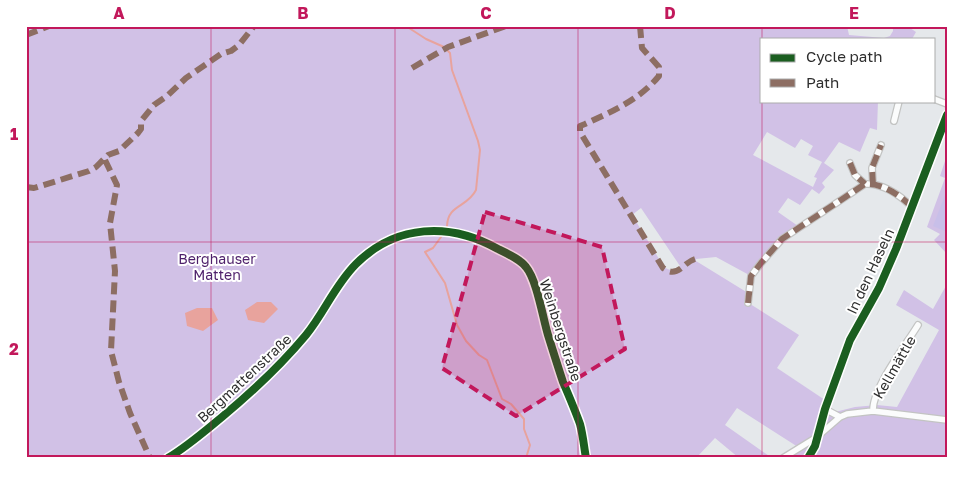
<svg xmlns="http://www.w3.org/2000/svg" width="973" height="484" font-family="'Golos Text',sans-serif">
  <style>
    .green { fill: #d1c1e6; fill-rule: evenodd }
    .pitch { fill: #c8bfe9 }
    .water { fill: #e8a39d }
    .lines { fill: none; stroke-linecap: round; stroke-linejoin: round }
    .stream { stroke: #e8a39d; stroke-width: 2 }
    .minor-casing { stroke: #c3c4c3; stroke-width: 8 }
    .minor { stroke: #fbfcfc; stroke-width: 5.5 }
    .quiet { stroke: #8d6e63; stroke-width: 6; stroke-dasharray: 12 6; stroke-linecap: butt }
    .cycleway-casing { stroke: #fff; stroke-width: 11 }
    .cycleway { stroke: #1b5e20; stroke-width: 8 }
    .marked { fill: #c2185b; fill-opacity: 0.2; stroke: #c2185b; stroke-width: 4; stroke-dasharray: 10 6; stroke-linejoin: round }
    .grid { fill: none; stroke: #c2185b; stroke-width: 1; stroke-opacity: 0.55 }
    .labels { text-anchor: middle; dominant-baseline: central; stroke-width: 4; stroke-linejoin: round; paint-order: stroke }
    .park-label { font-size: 14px; fill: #4d1f6a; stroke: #fff }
    .street-label { font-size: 14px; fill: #2e2e2e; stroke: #fff }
    .neatline { fill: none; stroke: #c2185b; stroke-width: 2 }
    .grid-label { font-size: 16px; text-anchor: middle; font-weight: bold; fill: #c2185b }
  </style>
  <rect width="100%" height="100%" fill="#e5e8eb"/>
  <!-- green -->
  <path class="green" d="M26 26H748L774 29V26H847L849 35 884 38 890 36 893 31V26H907L916 32 912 39H762V101H878L877 130 870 128 860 152 839 142 824 163 834 170 822 183 825 187 819 194 812 189 800 205 788 198 778 212 798 226 778 239V242L751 276 716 257 696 259V261L748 293 747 302 799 335 777 368 825 400 824 404 835 412 855 407 877 405 897 407 939 330 896 305 904 290 933 309 947 284V458H787L798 447 737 408 725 425 772 458H739L715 438 696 458H26ZM767 132 795 148 801 139 813 146 808 155 822 162 814 177 817 178 813 187 753 155ZM641 208 680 266C675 271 670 271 664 267L632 215Z
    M945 161 947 162V254L934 240 940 234 927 227 945 178 940 176Z"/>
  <!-- pitch -->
  <path class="pitch" d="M947 190V232L933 226Z"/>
  <!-- water -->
  <path class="water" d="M257 302H271L278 309 264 323 248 320 245 310Z
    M197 308H212L218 320 203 331 187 326 185 313Z"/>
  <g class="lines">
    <!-- stream -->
    <path class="stream" d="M409 28 426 39 444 47 450 53 452 70 478 141 480 150 476 190C467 208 448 204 447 226
      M441 237 433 248 425 252 445 283 457 325 466 341 479 355 487 360 502 399 511 404 524 419V429L530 445 526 458"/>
    <!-- minor casing -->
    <g class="minor-casing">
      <path id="minor" d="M934 99 947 104
        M894 121 899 101
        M850 163 855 175 865 184
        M873 184 872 168 881 145
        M748 303 751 276 761 263 782 239 865 184C883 183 901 196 913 208
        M825 409 840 417
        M873 411C872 388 906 345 918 325
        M817 437 825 409 850 340 879 288 896 249 947 115
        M168 458C188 446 205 431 222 417 252 392 281 365 306 335 324 313 335 285 356 264 396 224 450 222 498 249 508 254 520 259 526 267 537 280 543 319 548 335 553 351 558 367 563 382 569 396 575 410 580 424 583 435 584 447 586 458
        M783 458 817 437 840 417 847 414 873 411 947 420"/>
    </g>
    <!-- minor -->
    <use href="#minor" class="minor"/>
    <!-- quiet -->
    <path class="quiet" d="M640 26 642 48 659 67V76C639 100 613 111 585 124L580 126V132L663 268C678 279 682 263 695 259
      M26 35 49 26
      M412 68 448 47 506 26
      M105 160 117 185 110 223 115 271 111 351 119 382 130 413 150 458
      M850 163 855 175 865 184
      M873 184 872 168 881 145
      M26 187 34 188 89 171 96 167 108 155 119 151 138 133 141 129V121L154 105 167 96 186 78 221 54 231 51 239 45 254 26
      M748 303 751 276 761 263 782 239 865 184C883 183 901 196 913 208"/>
    <!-- cycleway casing -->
    <g class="cycleway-casing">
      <path id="cycleway" d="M168 458C188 446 205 431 222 417 252 392 281 365 306 335 324 313 335 285 356 264 396 224 450 222 498 249 508 254 520 259 526 267 537 280 543 319 548 335 553 351 558 367 563 382 569 396 575 410 580 424 583 435 584 447 586 458
        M808 458 815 446 825 409 850 340 879 288 896 249 947 115"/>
    </g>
    <!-- cycleway -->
    <use href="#cycleway" class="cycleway"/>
  </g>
  <!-- marked area -->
  <path class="marked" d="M485 212 602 247 625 349 516 416 442 368Z"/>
  <!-- grid -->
  <path class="grid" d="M211 26V458M395 26V458M578 26V458M762 26V39M762 101V458M26 242H947"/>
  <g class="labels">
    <!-- park labels -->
    <g class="park-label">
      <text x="217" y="258">Berghauser<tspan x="217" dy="16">Matten</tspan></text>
    </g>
    <!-- street labels -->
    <g class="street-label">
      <text transform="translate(870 271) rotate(-65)">In den Haseln</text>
      <text transform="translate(561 330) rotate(72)">Weinbergstraße</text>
      <text transform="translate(894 367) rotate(-60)">Kellmättle</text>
      <text transform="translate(244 378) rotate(-43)">Bergmattenstraße</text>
    </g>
  </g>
  <!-- border -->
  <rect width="973" height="484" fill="none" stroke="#ffffff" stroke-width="55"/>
  <!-- legend -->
  <rect x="760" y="38" width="175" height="65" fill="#ffffff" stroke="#ababab"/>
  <rect x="770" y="54" width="25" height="8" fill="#1b5e20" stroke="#ababab"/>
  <text x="806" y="62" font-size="15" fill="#2e2e2e">Cycle path</text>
  <rect x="770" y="79" width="25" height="8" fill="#8d6e63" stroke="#ababab"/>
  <text x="806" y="88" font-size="15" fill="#2e2e2e">Path</text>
  <rect x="28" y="28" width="918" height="428" class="neatline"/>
  <g class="grid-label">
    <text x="119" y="19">A</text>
    <text x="303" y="19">B</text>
    <text x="486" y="19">C</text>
    <text x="670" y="19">D</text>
    <text x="854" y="19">E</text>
    <text x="14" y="140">1</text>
    <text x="14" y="355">2</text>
  </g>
</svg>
